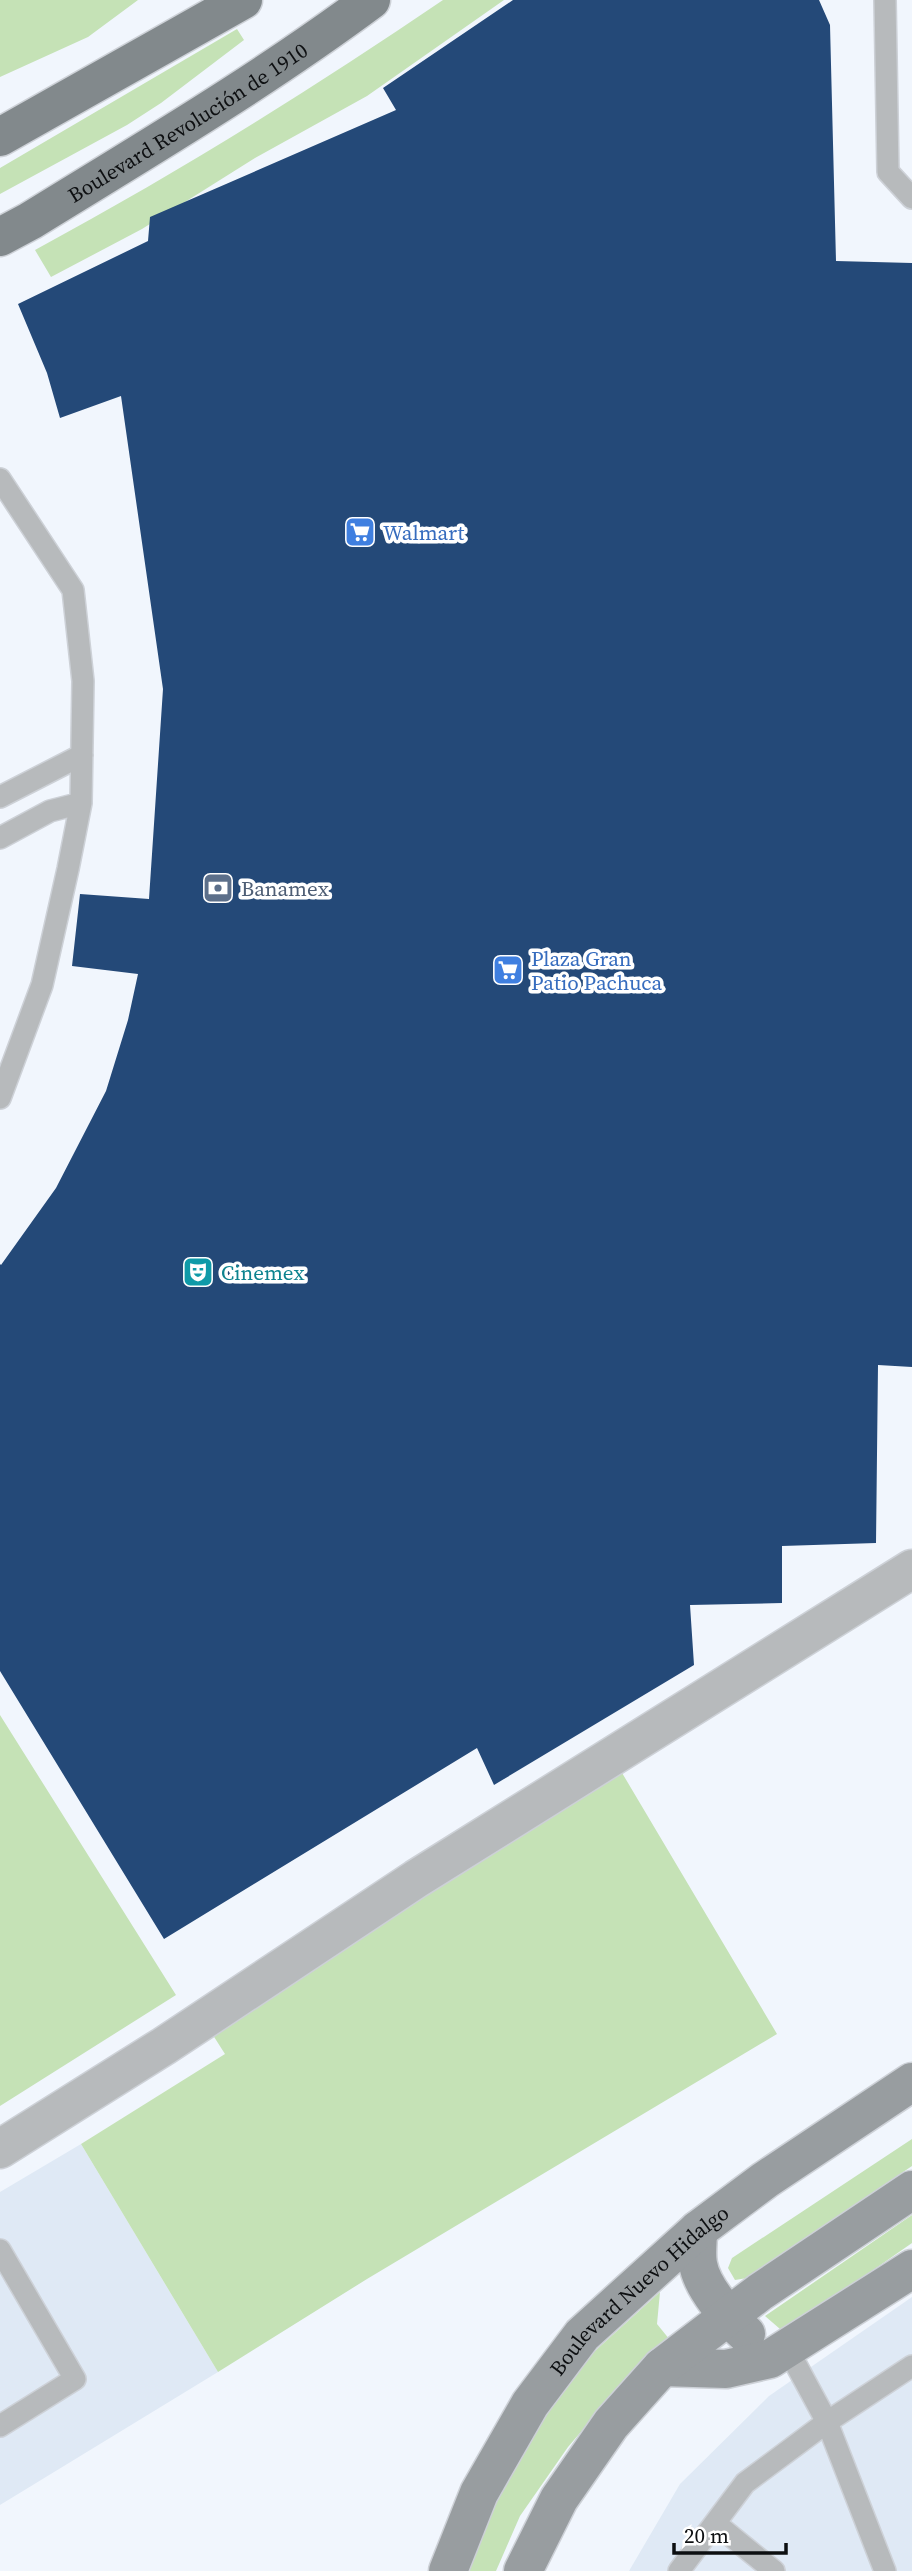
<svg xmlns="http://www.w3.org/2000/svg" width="912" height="2571" font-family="'Source Serif 4',serif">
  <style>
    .built { fill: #dfe9f5 }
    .green { fill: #c5e2b6 }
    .building { fill: #244978 }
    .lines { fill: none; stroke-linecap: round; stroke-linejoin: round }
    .lane-casing { stroke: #cdd1d7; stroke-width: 24 }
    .street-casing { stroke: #cdd1d7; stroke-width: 41 }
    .secondary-casing { stroke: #cdd1d7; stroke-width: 41 }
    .primary-casing { stroke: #cdd1d7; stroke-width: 41 }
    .lane { stroke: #b7babc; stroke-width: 21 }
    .street { stroke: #b7babc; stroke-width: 38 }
    .secondary { stroke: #989da0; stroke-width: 38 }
    .primary { stroke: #82898c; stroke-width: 38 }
    .labels { text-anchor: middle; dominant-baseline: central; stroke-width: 7; stroke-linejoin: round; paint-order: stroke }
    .street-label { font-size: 21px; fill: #0d0f11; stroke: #fff }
    .shop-label { font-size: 21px; fill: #366cbe; stroke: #fff; text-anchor: start }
    .service-label { font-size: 21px; fill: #4e5e75; stroke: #fff; text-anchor: start }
    .culture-label { font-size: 21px; fill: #0d838f; stroke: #fff; text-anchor: start }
  </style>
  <rect width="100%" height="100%" fill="#f1f6fd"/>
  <!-- built -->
  <path class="built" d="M81 2144 218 2372 0 2505V2192Z
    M912 2297V2571H629L680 2484 769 2396Z"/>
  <!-- green -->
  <path class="green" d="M0 0H138L88 37 0 77Z
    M443 0H504L367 96 255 158 142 229 51 277 35 250C176 174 311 90 443 0Z
    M237 29 244 40 161 103 127 125 0 194V168Z
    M0 1715 176 1995 0 2106Z
    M612 1756 777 2034 367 2279 218 2372 81 2144 225 2054 202 2018Z
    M912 2139V2166L747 2278 735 2280 728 2268 732 2258Z
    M912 2215V2243L797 2323 780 2329 765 2316Z
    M660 2292 657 2324 670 2340 621 2385 568 2447 520 2516 496 2571H464L492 2500 535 2427 585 2360Z"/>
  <!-- building -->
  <path class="building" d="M513 0H819L830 25 836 261 912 263V1367L878 1365 876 1543 782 1546V1603L690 1605 694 1665 494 1785 477 1748 164 1939 0 1671V1264L1 1265 56 1188 106 1091 128 1020 138 974 72 966 80 894 149 899 163 689 121 396 60 418 47 373 18 304 148 241 150 217 396 110 383 88Z"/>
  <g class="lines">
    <!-- lane casing -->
    <g class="lane-casing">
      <path id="lane" d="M885 0 888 172 912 198
        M0 479 73 590 83 681 81 803 68 869 42 985 0 1098
        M0 797 82 755
        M0 838 50 811 81 803
        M0 2250 75 2379 0 2426
        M787 2348 827 2422 885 2571
        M715 2523 774 2571
        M679 2571 745 2483 827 2422 912 2366"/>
    </g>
    <!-- street casing -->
    <g class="street-casing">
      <path id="street" d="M0 2149 164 2046 416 1879 912 1569"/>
    </g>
    <!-- secondary casing -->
    <g class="secondary-casing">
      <g id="secondary">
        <path d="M698 2230C698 2241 696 2254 698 2264 702 2288 729 2318 746 2334"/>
        <path d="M662 2367 726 2369 770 2359 912 2269"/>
        <path id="s1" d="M448 2571 479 2493 530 2404 582 2335 698 2230 765 2180 912 2082"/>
        <path d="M523 2571 559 2499 611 2424 662 2367 760 2292 912 2190"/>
      </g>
    </g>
    <!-- primary casing -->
    <g class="primary-casing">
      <g id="primary">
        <path d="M0 137 243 0"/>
        <path id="s2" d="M0 237 30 221C145 150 262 81 371 0"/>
      </g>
    </g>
    <!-- lane -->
    <use href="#lane" class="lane"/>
    <!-- street -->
    <use href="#street" class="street"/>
    <!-- secondary -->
    <use href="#secondary" class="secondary"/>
    <!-- primary -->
    <use href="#primary" class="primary"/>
  </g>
  <!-- icons -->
  <defs>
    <g id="supermarket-square" transform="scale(1.575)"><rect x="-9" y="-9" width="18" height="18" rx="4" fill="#3f7fe0" stroke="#fff"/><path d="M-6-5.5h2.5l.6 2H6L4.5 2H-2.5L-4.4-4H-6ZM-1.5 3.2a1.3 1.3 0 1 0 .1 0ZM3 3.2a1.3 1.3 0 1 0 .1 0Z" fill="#fff"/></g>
    <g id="bank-square" transform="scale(1.575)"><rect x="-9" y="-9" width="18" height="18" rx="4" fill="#5c6f8a" stroke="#fff"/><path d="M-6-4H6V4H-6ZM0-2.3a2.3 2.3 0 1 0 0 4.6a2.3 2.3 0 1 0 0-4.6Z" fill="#fff"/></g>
    <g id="theatre-square" transform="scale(1.575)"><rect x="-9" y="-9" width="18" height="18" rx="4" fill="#0f9aa8" stroke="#fff"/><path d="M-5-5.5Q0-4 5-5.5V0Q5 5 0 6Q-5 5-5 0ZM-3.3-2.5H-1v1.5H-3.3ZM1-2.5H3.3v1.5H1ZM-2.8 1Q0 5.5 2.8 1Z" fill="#fff"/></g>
  </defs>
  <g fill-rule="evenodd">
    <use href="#supermarket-square" x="360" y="532"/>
    <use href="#bank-square" x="218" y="888"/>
    <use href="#supermarket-square" x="508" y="970"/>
    <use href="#theatre-square" x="198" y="1272"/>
  </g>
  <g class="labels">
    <!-- street labels -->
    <g class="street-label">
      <text stroke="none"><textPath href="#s2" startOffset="220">Boulevard Revolución de 1910</textPath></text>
      <text stroke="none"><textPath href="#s1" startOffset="345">Boulevard Nuevo Hidalgo</textPath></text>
    </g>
    <!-- shop labels -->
    <g class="shop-label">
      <text x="383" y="532">Walmart</text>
      <text x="531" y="958">Plaza Gran<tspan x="531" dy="24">Patio Pachuca</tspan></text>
    </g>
    <!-- service labels -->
    <g class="service-label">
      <text x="241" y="888">Banamex</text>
    </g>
    <!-- culture labels -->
    <g class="culture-label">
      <text x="221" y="1272">Cinemex</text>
    </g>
  </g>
  <!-- scale -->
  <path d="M674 2543v10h112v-10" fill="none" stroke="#0d0f11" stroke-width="3.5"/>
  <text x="684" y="2543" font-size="21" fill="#0d0f11" stroke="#ffffff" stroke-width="5" paint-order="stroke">20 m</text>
</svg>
